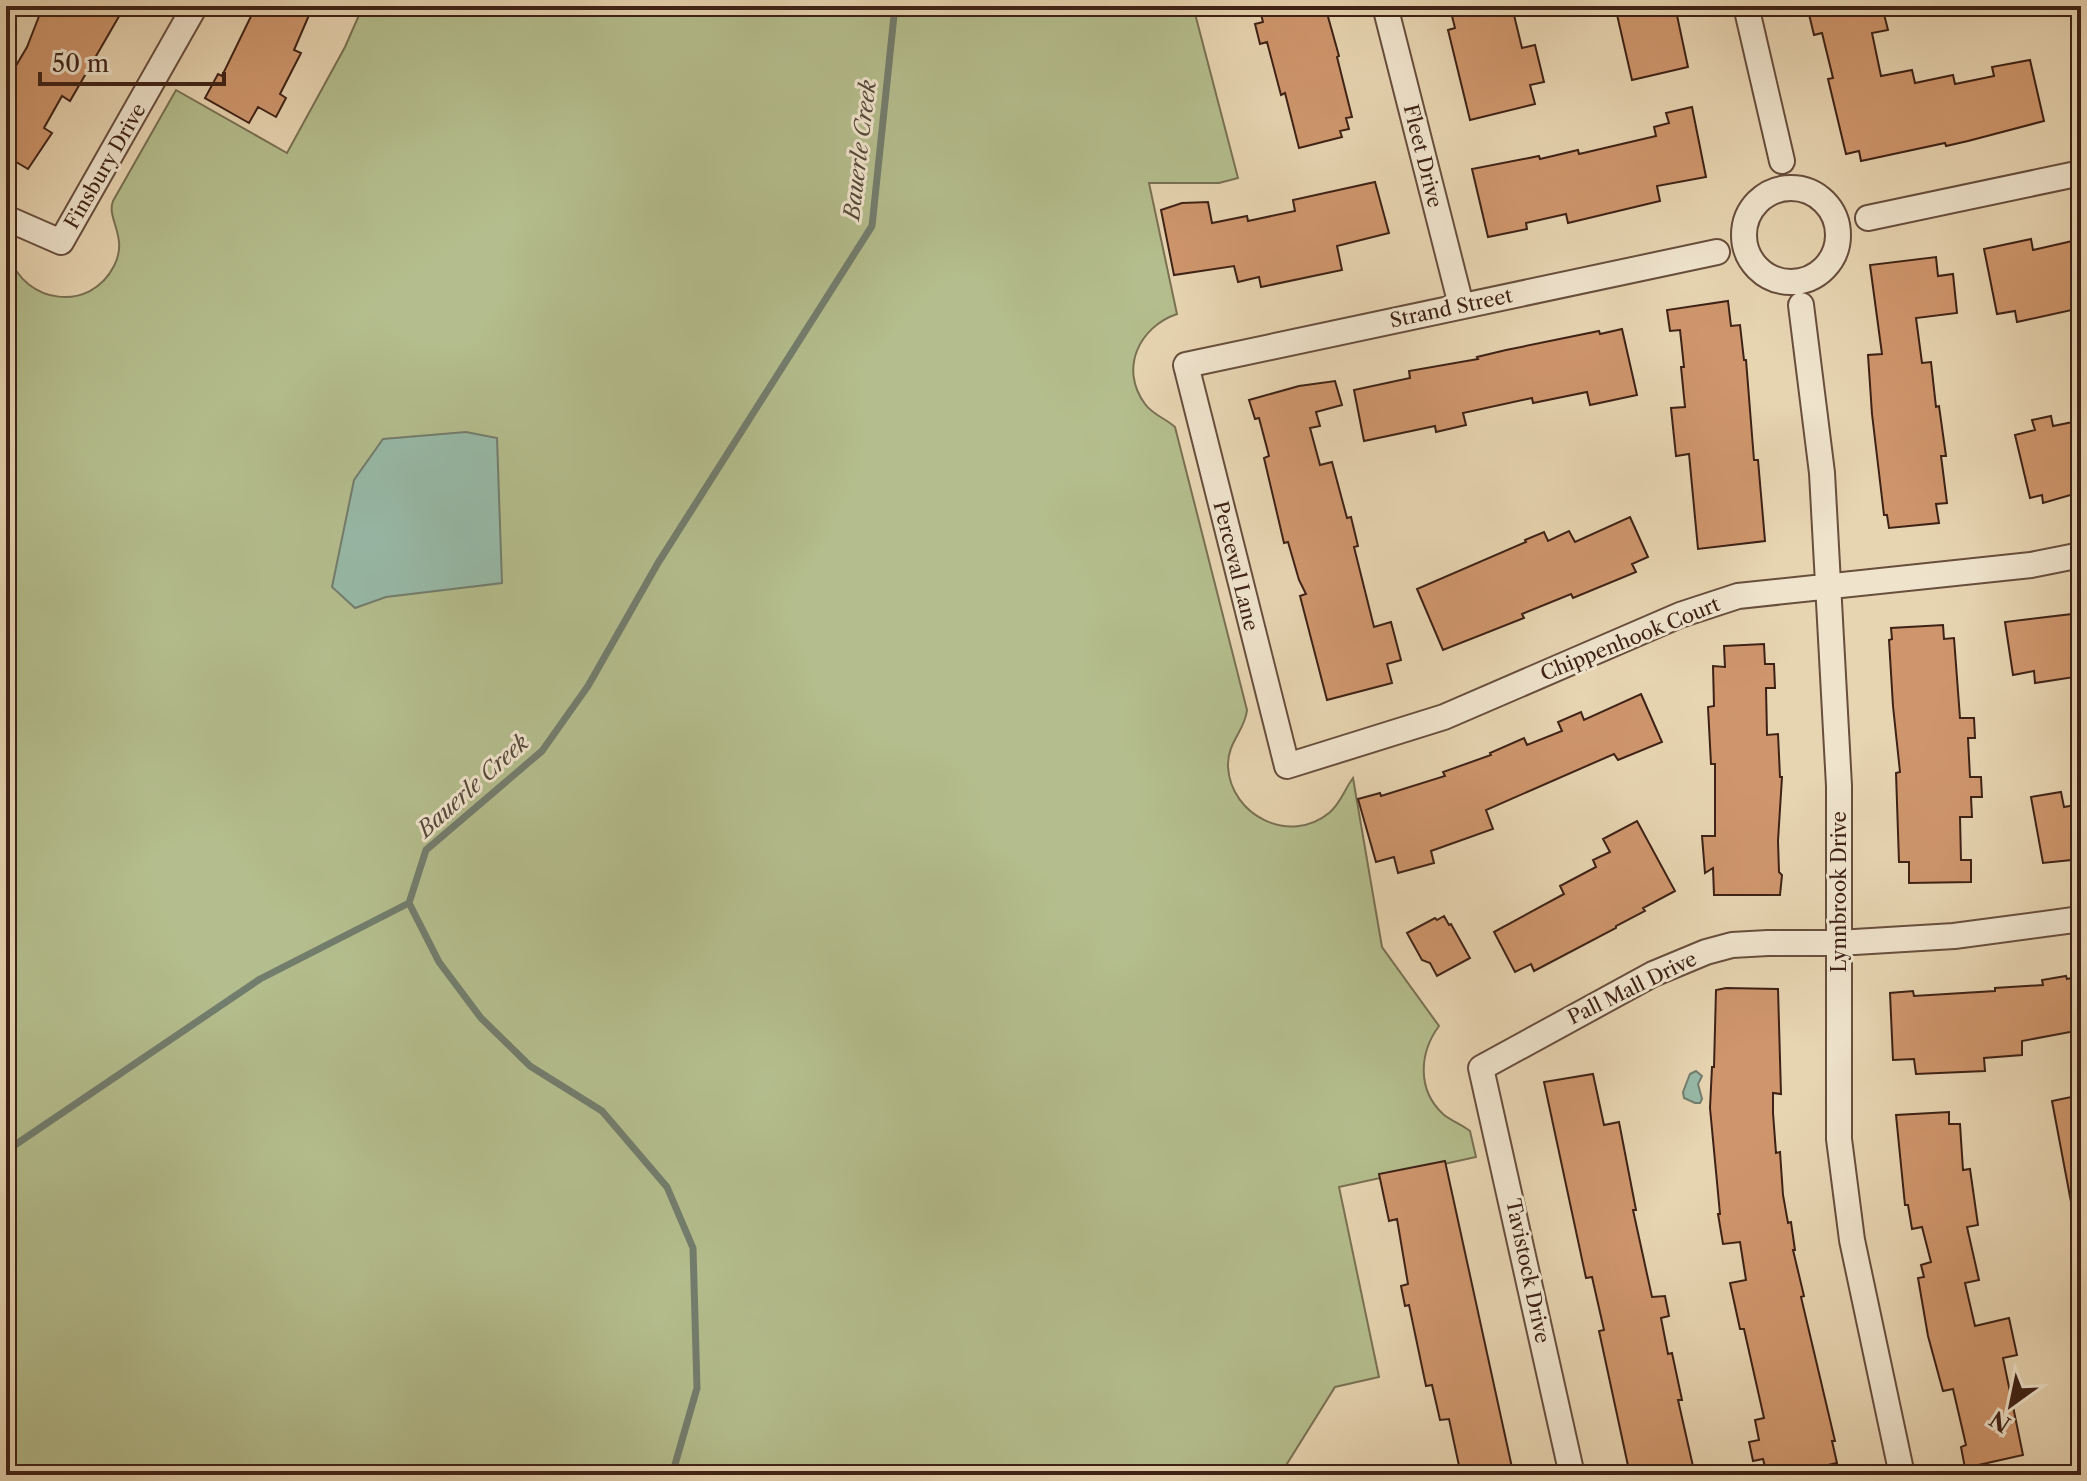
<svg xmlns="http://www.w3.org/2000/svg" width="2087" height="1481" font-family="'Libre Caslon Text',serif">
  <style>
    .green { fill: #b4bd8d; stroke: #797052; stroke-width: 2 }
    .water { fill: #97b9a7; stroke: #737d6d; stroke-width: 2 }
    .lines { fill: none; stroke-linecap: round; stroke-linejoin: round }
    .stream { stroke: #737d6d; stroke-width: 7 }
    .building { fill: #cf966d; stroke: #3e2216; stroke-width: 2 }
    .street-casing { stroke: #684e3d; stroke-width: 28 }
    .street { stroke: #efe3cc; stroke-width: 24 }
    .labels { text-anchor: middle; dominant-baseline: central; stroke-width: 6; stroke-linejoin: round; paint-order: stroke }
    .street-label { font-size: 20px; fill: #3e2216; stroke: #efe3cc }
    .water-label { font-size: 22px; font-style: italic; fill: #54483a; stroke: #efe3cc }
  </style>
  <rect width="100%" height="100%" fill="#e7d4b1"/>
  <filter id="stains"><feTurbulence type="fractalNoise" baseFrequency=".0025" numOctaves="4"/><feColorMatrix values="0 0 0 0 .2 0 0 0 0 .09 0 0 0 0 .02 0 0 0 .5 -.17"/></filter>
  <radialGradient id="worn" r=".72"><stop offset=".6" stop-color="#630" stop-opacity="0"/><stop offset="1" stop-color="#630" stop-opacity=".3"/></radialGradient>
  <!-- green -->
  <path class="green" d="M363 6H1193L1238 178 1219 183H1149L1177 314C1139 327 1119 369 1145 404 1153 415 1165 418 1175 427L1247 710C1245 731 1227 742 1228 767 1231 816 1290 845 1329 813 1341 803 1344 790 1353 778L1382 947 1439 1026C1419 1053 1417 1090 1443 1114 1451 1121 1461 1124 1470 1131L1476 1157 1339 1187 1379 1377 1335 1387 1280 1475H6V1442L15 1412 13 1386 6 1370V262L9 256C25 304 90 313 114 266 129 237 106 219 113 201L176 90 287 153 345 47Z"/>
  <!-- water -->
  <path class="water" d="M466 432 497 438 502 583 386 597 355 608 332 587 354 480 383 439Z
    M1696 1071 1702 1076 1698 1084 1702 1099 1700 1103H1695L1684 1098 1683 1092 1690 1074Z"/>
  <g class="lines">
    <!-- stream -->
    <path class="stream" d="M6 1151 260 979 409 903
      M672 1475 697 1388 693 1248 667 1187 602 1111 530 1066 481 1018 439 962 409 903 426 850 542 751 588 686 658 563 872 226 895 6"/>
  </g>
  <!-- building -->
  <path class="building" d="M43 6H125L70 101 62 96 44 128 52 133 28 169 6 156V64L14 69 27 47Z
    M256 6H313L294 50 301 53 280 94 286 98 276 117 258 107 249 123 205 98 218 74 222 76Z
    M1259 6H1325L1339 56 1337 57 1352 117 1346 118 1349 129 1340 131 1342 137 1299 148 1285 93 1281 95 1267 42 1260 44 1255 24 1263 22Z
    M1462 6H1509L1510 12 1513 11 1522 48 1535 45 1544 82 1530 85 1535 104 1470 120 1448 30 1455 28 1451 12 1463 9Z
    M1615 6H1675L1688 67 1632 80Z
    M1807 6H1882L1888 30 1872 33 1881 76 1912 70 1915 83 1953 75 1955 84 1994 76 1992 67 2030 60 2044 121 1968 141 1946 146 1945 143 1861 161 1859 151 1846 154 1828 79 1833 78 1822 33 1814 35Z
    M1692 107 1706 177 1657 186 1660 201 1568 223 1566 214 1526 223 1527 229 1488 237 1472 169 1539 156 1540 159 1578 150 1579 154 1656 136 1654 127 1669 123 1666 113Z
    M1375 182 1389 233 1337 246 1342 270 1261 287 1259 277 1238 282 1234 266 1174 275 1161 210 1182 203 1208 202 1212 223 1247 216 1248 221 1295 211 1293 200Z
    M2031 239 2033 250 2081 239V308L2017 322 2015 311 1997 314 1984 249Z
    M1936 257 1938 276 1953 274 1957 313 1916 318 1922 363 1931 362 1936 407 1939 406 1946 456H1941L1947 503 1936 504 1939 523 1889 528 1887 515H1884L1872 414 1868 355 1882 354 1870 265Z
    M1728 301 1731 326 1740 325 1744 360H1746L1754 460H1758L1765 541 1698 549 1689 454 1676 456 1671 408 1685 407 1681 367H1684L1680 330 1670 331 1667 310Z
    M1622 329 1637 395 1590 405 1587 392 1533 403 1532 398 1463 413 1466 425 1436 432 1435 426 1364 441 1354 390 1410 378 1409 371 1478 359 1477 357 1506 350 1599 331 1600 334Z
    M1335 381 1342 405 1316 412 1320 426 1310 428 1320 465 1332 462 1347 518 1351 517 1358 546 1354 547 1374 627 1391 622 1401 660 1387 664 1392 683 1327 700 1300 596 1306 594 1299 580 1288 542 1284 543 1264 458 1269 456 1259 418 1255 419 1249 400 1299 386Z
    M2051 416 2053 426 2073 422 2081 458V492L2043 503 2042 495 2030 498 2015 435 2035 430 2032 420Z
    M1630 517 1648 557 1632 564 1636 572 1573 598 1571 594 1522 614 1524 618 1443 650 1417 589 1526 542 1525 540 1544 532 1548 541 1569 531 1575 542Z
    M2081 613V676L2035 683 2034 671 2013 675 2005 622Z
    M1943 625 1944 639 1954 638 1960 718H1974L1975 738H1968L1970 777H1981L1982 797H1971L1972 817H1960L1961 860H1971V882L1909 883V862H1899L1896 773 1900 772 1893 706 1889 640 1892 639 1891 628Z
    M1764 644 1765 664H1774L1775 688H1766L1767 735 1778 734 1780 777H1782L1778 841 1779 872 1782 875 1780 895H1714L1713 868 1705 873 1702 836H1715V764H1711L1708 707 1714 706 1713 666 1725 667 1724 646Z
    M1641 694 1662 742 1618 760 1614 754 1486 810 1493 829 1431 851 1434 863 1398 873 1394 857 1376 862 1358 799 1380 793 1381 796 1445 776 1443 772 1491 755 1490 753 1524 738 1527 745 1562 731 1558 722 1581 712 1584 720Z
    M2061 792 2064 807 2081 804V859L2043 863 2031 797Z
    M1637 821 1675 891 1643 908 1645 911 1616 926V928L1534 971 1531 964 1515 972 1494 932 1564 894 1560 886 1596 867 1593 860 1610 852 1603 839Z
    M1444 916 1449 925 1451 924 1470 958 1437 976 1430 963 1422 960 1407 933 1435 918 1437 920Z
    M2066 976 2067 979 2081 976V1030L2022 1041V1055L1984 1058 1985 1071 1916 1074 1914 1059 1893 1060 1890 993 1913 991 1914 996 1995 991V988L2043 985 2042 980Z
    M1726 988 1778 989 1781 1094 1773 1093V1113L1776 1153 1780 1152 1783 1195 1788 1223 1791 1222 1795 1250H1793L1804 1296 1801 1297 1835 1441H1832L1837 1463 1782 1475H1767L1763 1459 1753 1461 1749 1442 1759 1440 1755 1420 1764 1418 1744 1329H1740L1730 1283 1746 1280 1740 1242 1723 1244 1718 1214H1720L1710 1108 1712 1067H1714L1716 990Z
    M1593 1074 1604 1125 1619 1122 1636 1210H1633L1652 1297 1665 1296 1669 1316 1661 1318 1668 1354 1672 1353 1682 1400H1678L1695 1475H1630L1599 1331 1604 1330 1592 1277 1586 1278 1544 1082Z
    M2081 1095V1201L2071 1202 2052 1101Z
    M1949 1112V1124H1960L1963 1170 1970 1169 1978 1225 1967 1227 1979 1280 1965 1283 1975 1326 2009 1318 2017 1355 2003 1358 2023 1455 1965 1468 1961 1447 1966 1445 1953 1389 1943 1391 1928 1336 1918 1278 1924 1277 1921 1265 1931 1262 1922 1227 1912 1229 1908 1205H1905L1896 1115Z
    M1445 1161 1513 1472 1502 1475H1461L1449 1419 1440 1420 1432 1385 1426 1386 1409 1305 1405 1306 1401 1286 1408 1284 1397 1219 1389 1221 1379 1174Z"/>
  <g class="lines">
    <!-- street casing -->
    <g class="street-casing">
      <path id="street" d="M1385 6 1461 305
        M1746 6 1782 161
        M1744 235a47 47 0 1 1 94 0a47 47 0 1 1-94 0Z
        M6 218 61 242 195 6
        M1868 218 2081 173
        M1717 252 1186 365 1287 766 1444 717 1680 615 1738 596 2031 565 2081 555
        M1801 305 1822 473 1839 786V1139L1852 1240 1902 1475
        M1572 1475 1481 1068 1653 974 1706 952 1732 945 1768 943H1838L1954 936 2081 919"/>
    </g>
    <!-- street -->
    <use href="#street" class="street"/>
  </g>
  <g class="labels">
    <!-- street labels -->
    <g class="street-label">
      <text transform="translate(1423 156) rotate(76)">Fleet Drive</text>
      <text transform="translate(105 166) rotate(-60)">Finsbury Drive</text>
      <text transform="translate(1451 308) rotate(-12)">Strand Street</text>
      <text transform="translate(1236 566) rotate(76)">Perceval Lane</text>
      <text transform="translate(1630 639) rotate(-22)">Chippenhook Court</text>
      <text transform="translate(1839 892) rotate(-90)">Lynnbrook Drive</text>
      <text transform="translate(1632 988) rotate(-26)">Pall Mall Drive</text>
      <text transform="translate(1528 1271) rotate(78)">Tavistock Drive</text>
    </g>
    <!-- water labels -->
    <g class="water-label">
      <text transform="translate(860 150) rotate(-83)">Bauerle Creek</text>
      <text transform="translate(473 786) rotate(-42)">Bauerle Creek</text>
    </g>
  </g>
  <!-- margin -->
  <rect width="2087" height="1481" fill="none" stroke="#e7d4b1" stroke-width="32"/>
  <rect x="8" y="8" width="2071" height="1465" fill="none" stroke="#3e2216" stroke-width="4"/>
  <rect x="16" y="16" width="2055" height="1449" fill="none" stroke="#3e2216" stroke-width="2"/>
  <!-- north arrow -->
  <g transform="translate(2011 1405) rotate(213)" stroke="#efe3cc" stroke-width="6" paint-order="stroke">
  <path d="M0-6L14 30L0 20L-14 30Z" fill="#3e2216"/>
  <text y="-12" font-size="22" font-weight="bold" text-anchor="middle" fill="#3e2216">N</text>
  </g>
  <!-- scale -->
  <path d="M40 72v12h184v-12" fill="none" stroke="#3e2216" stroke-width="4"/>
  <text x="52" y="72" font-size="24" fill="#3e2216" stroke="#efe3cc" stroke-width="6" paint-order="stroke">50 m</text>
  <rect width="100%" height="100%" filter="url(#stains)"/>
  <rect width="100%" height="100%" fill="url(#worn)"/>
</svg>
